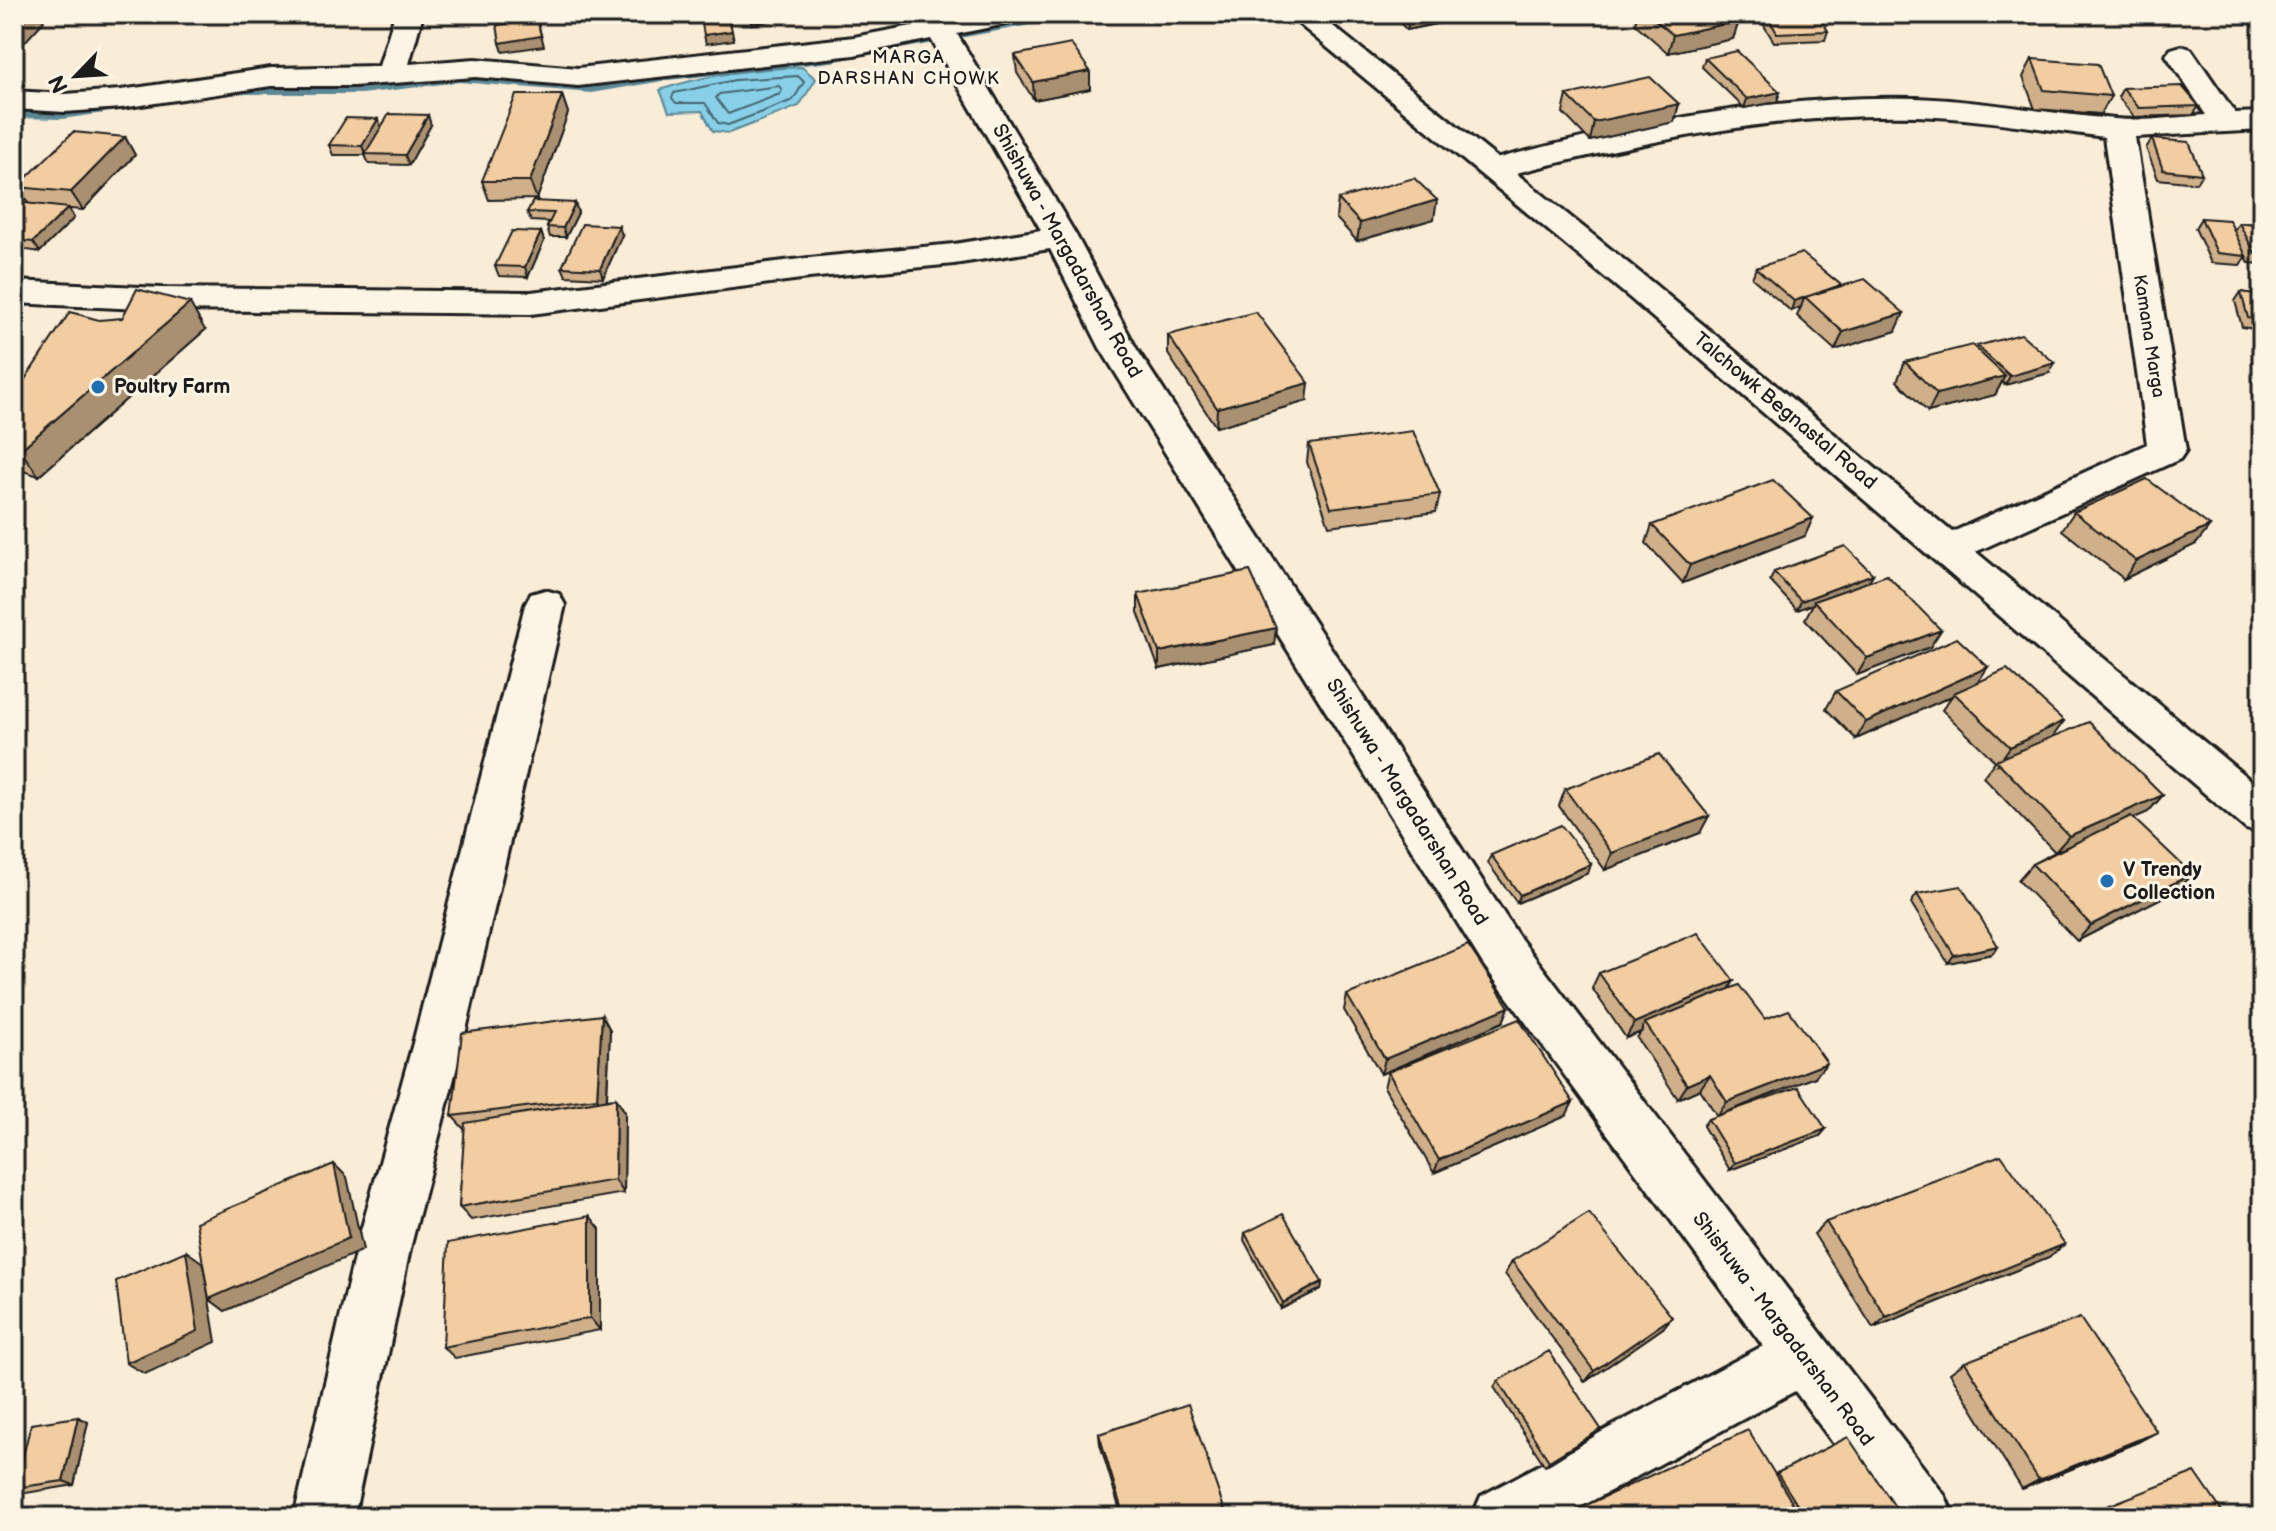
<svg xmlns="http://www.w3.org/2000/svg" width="2276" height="1531" font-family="'Balsamiq Sans',sans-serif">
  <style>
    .water { fill: #87d0e8; stroke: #5c8896; stroke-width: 2 }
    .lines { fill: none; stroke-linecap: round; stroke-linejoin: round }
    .shore { stroke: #47646e; stroke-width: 2 }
    .stream { fill: #5c8896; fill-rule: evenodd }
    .street-casing { stroke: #1c1c1c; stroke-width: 6 }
    .secondary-casing { stroke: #1c1c1c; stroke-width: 6 }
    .street { fill: #fcf5e5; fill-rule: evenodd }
    .secondary { fill: #fcf5e5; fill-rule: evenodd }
    .wall { fill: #cfb08a; stroke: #1c1c1c; stroke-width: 2 }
    .shaded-wall { fill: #a99071; stroke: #1c1c1c; stroke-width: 2 }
    .building { fill: #f1cda1; stroke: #1c1c1c; stroke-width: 2 }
    .poi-dot { fill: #1f6fb2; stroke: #fcf5e5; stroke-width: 3 }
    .labels { text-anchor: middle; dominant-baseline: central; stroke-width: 6; stroke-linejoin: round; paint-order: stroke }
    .far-neighbourhood-label { font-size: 18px; letter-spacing: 2px; fill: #1c1c1c; stroke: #fcf5e5 }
    .far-street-label { font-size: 18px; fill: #1c1c1c; stroke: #fcf5e5 }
    .street-label { font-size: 20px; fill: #1c1c1c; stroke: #fcf5e5 }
    .poi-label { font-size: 20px; font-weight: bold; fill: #1c1c1c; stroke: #fcf5e5; text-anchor: start }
  </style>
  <rect width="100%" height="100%" fill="#faedd7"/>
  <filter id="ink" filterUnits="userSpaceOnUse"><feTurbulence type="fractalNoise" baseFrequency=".0125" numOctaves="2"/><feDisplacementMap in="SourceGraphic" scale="16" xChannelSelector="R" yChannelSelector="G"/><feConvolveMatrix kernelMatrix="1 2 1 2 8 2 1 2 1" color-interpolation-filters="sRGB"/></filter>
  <g filter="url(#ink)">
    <!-- water -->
    <path class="water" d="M802 67 816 79 799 106 729 133 713 131 702 111 669 112 660 90C706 74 754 69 802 67Z"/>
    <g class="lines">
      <!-- shore -->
      <path class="shore" d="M798 76 804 82 793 100 728 125 718 123 705 103H676L672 98 674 93 735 80Z
        M779 86 782 90 780 94 728 114 716 98 719 94Z"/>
      <!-- stream -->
      <path class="stream" d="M1054 14H1079L1073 17 831 62 669 80 591 93 459 82 361 94H231L225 90 231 86H361L459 74 591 85 669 72 831 54Z
        M135 101 139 102V108L62 119 14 118V110L62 111Z"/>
      <!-- street casing -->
      <g class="street-casing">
        <path id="street" d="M395 14H423L409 64 475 59 578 68 854 37 922 24 917 14H945L948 19 972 14H1029L1025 20 957 34 1077 237 1136 348 1517 934 1945 1496 1954 1517H1887L1795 1391 1562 1517H1472L1481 1496 1763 1346 1483 964 1100 348 1050 249 954 264 809 278 531 314 161 310 14 303V281L161 288 531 292 809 258 954 244 1041 230 931 39 854 55 578 86 475 77 353 86H271L121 108 65 112 14 109V91L65 94 121 90 271 68 379 66Z
          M2181 46 2191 49 2235 113 2262 112V130L2135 137 2186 450 2180 459 1949 564 1935 560 1929 550 1935 540 2147 444 2104 137C2041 129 1979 118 1916 116 1775 112 1631 145 1495 178L1484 176 1479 169 1484 162C1623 126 1771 94 1915 98 1982 100 2048 114 2115 119 2144 122 2176 117 2206 115L2166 55 2171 49Z
          M545 590 559 594 565 605 463 1043 410 1249 354 1517H294L356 1249 413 1043 525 605 531 594Z"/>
      </g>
      <!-- secondary casing -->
      <g class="secondary-casing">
        <path id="secondary" d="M1287 14H1318L1654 284 2262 790V834L2246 829 1630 298Z"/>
      </g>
      <!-- street -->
      <use href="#street" class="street"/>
      <!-- secondary -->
      <use href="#secondary" class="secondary"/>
    </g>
    <!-- wall -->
    <path class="wall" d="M1391 14H1474L1473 16 1407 30Z
      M1637 14H1730L1739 21 1733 39 1668 53 1635 24Z
      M1757 14H1817L1828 31 1825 40 1774 42Z
      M1015 55 1090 71V89L1034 100 1017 73Z
      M1705 58 1777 102 1744 108 1702 67Z
      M2032 59 2111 96 2101 114 2035 109 2023 77Z
      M2123 88 2199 106 2193 115 2134 117 2118 97Z
      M562 95 568 113 537 199 489 200 482 181Z
      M1567 95 1679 104 1674 122 1590 141 1563 113Z
      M431 125 409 165 369 164 365 155H333L329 145 381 127Z
      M125 137 135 155 83 210 69 209 74 218 40 252 14 248V213L28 203 17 187Z
      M2152 139 2202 174 2196 183 2158 179 2146 148Z
      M1338 199 1434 219 1357 241 1336 218Z
      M575 203 578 213 566 237H550L547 227 549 222 531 221 527 212Z
      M2201 218 2234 230 2239 223 2262 224V264L2249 263 2246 256 2240 265 2211 263 2195 228Z
      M541 232 544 241 528 277 499 276 495 266Z
      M622 235 603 278 566 276 562 267Z
      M1756 268 1840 286 1896 331 1835 350 1797 316 1801 307 1791 311 1752 278Z
      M2241 292 2262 295V330L2242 327 2235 301Z
      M99 320 205 330 39 476 14 468V376L25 379Z
      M1168 335 1307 401 1216 427 1168 354Z
      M1977 346 2049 373 2005 385 2002 382 1995 395 1928 412 1897 381 1905 362 1976 349Z
      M1309 444 1440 494 1436 512 1329 526 1307 462Z
      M2074 512 2210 526 2196 544 2124 579 2062 530Z
      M1652 525 1805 536 1683 583 1646 543Z
      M1774 572 1873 574 1869 581 1941 630 1930 647 1857 675 1805 619 1813 604 1797 610 1770 581Z
      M1138 594 1274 645 1159 669 1138 612Z
      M1978 682 2064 721 2052 737 2163 795 2148 812 2134 818 2177 890 2077 941 2018 880 2032 864 2055 852 1983 777 1995 761 1942 710 1952 696 1856 739 1826 709 1836 691Z
      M1565 789 1700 833 1605 870 1559 806Z
      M1491 855 1591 864 1588 873 1517 903 1488 863Z
      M1917 894 1998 946 1992 954 1948 963 1911 903Z
      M1599 973 1729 989 1765 1019 1815 1077 1723 1113 1826 1129 1820 1136 1730 1170 1703 1126 1708 1119 1717 1116 1700 1089 1678 1099 1637 1038 1641 1032 1626 1038 1592 988Z
      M1347 995 1509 1007 1503 1022 1381 1074 1344 1010Z
      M602 1015 610 1030 607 1099 616 1098 625 1112 624 1193 471 1220 459 1207 465 1130 452 1116Z
      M1388 1072 1566 1116 1434 1173 1384 1087Z
      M590 1216 600 1229V1330L455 1358 443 1347Z
      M1826 1222 2065 1244 2049 1257 1873 1328 1814 1234Z
      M1245 1233 1322 1282 1321 1289 1281 1309 1244 1240Z
      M1512 1261 1663 1328 1585 1382 1505 1274Z
      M1965 1362 2138 1442 2022 1489 1950 1373Z
      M1498 1381 1601 1429 1596 1434 1545 1466 1494 1387Z
      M78 1417 88 1422 74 1485 26 1493 15 1488Z
      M1099 1434 1227 1517H1122L1100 1444Z
      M1777 1473 1902 1517H1570L1578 1509 1775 1475Z
      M2089 1513 2226 1517H2080Z"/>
    <!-- shaded-wall -->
    <path class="shaded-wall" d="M24 14H40L44 21 14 54V24Z
      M749 14H800V16L751 24Z
      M1410 14H1474L1473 16 1407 30Z
      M537 19 544 46 503 52 500 43Z
      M1739 21 1733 39 1668 53 1673 35Z
      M732 31 734 40 706 44 704 35Z
      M1090 71V89L1034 100 1033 82Z
      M1780 92 1777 102 1744 108 1747 99Z
      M562 95 568 113 537 199 530 181Z
      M1679 104 1674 122 1590 141 1594 122Z
      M428 115 431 125 409 165 405 155Z
      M378 119 382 129 366 155 362 146Z
      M125 137 135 155 83 210 71 192Z
      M1437 200 1434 219 1357 241 1360 223Z
      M575 203 578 213 566 237 563 228Z
      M68 208 74 218 40 252 33 242Z
      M619 226 622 235 603 278 600 269Z
      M541 232 544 241 528 277 525 267Z
      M1804 298 1801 307 1791 311 1794 301Z
      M190 303 205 330 39 476 20 450Z
      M1904 313 1896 331 1835 350 1843 332Z
      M2055 363 2049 373 2005 385 2010 376Z
      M2005 376 1995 395 1928 412 1937 394Z
      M1309 383 1307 401 1216 427 1217 408Z
      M1813 518 1805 536 1683 583 1690 565Z
      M2210 526 2196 544 2124 579 2136 561Z
      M1873 574 1868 583 1814 601 1813 604 1797 610 1801 601Z
      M1276 628 1274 645 1159 669V652Z
      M1941 630 1930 647 1857 675 1867 658Z
      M1988 667 1976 685 1954 693 1952 696 1856 739 1866 722Z
      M2064 721 2051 739 1998 764 2010 747Z
      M2163 795 2148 812 2055 852 2069 836Z
      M1709 816 1700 833 1605 870 1612 853Z
      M1591 864 1588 873 1517 903 1520 895Z
      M2192 874 2177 890 2077 941 2091 925Z
      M1998 946 1992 954 1948 963 1954 955Z
      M1734 981 1725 996 1645 1023 1641 1032 1626 1038 1634 1023Z
      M1509 1007 1503 1022 1381 1074 1385 1059Z
      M602 1015 610 1030 606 1112 597 1098Z
      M1827 1063 1815 1077 1717 1116 1727 1102Z
      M1710 1075 1700 1089 1678 1099 1687 1085Z
      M616 1098 625 1112 624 1193 615 1180Z
      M1573 1102 1566 1116 1434 1173 1439 1160Z
      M1826 1129 1820 1136 1730 1170 1735 1163Z
      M334 1164 347 1177 363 1250 225 1311 209 1299Z
      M590 1216 600 1229V1330L590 1318Z
      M2065 1244 2049 1257 1873 1328 1886 1317Z
      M186 1251 203 1263 216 1342 145 1374 126 1363Z
      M1322 1282 1321 1289 1281 1309 1283 1303Z
      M1672 1317 1663 1328 1585 1382 1594 1371Z
      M78 1417 88 1422 74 1485 63 1481Z
      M1601 1429 1596 1434 1545 1466 1549 1461Z
      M2157 1432 2138 1442 2022 1489 2039 1480Z"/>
    <!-- building -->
    <path class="building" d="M14 14H24L14 24Z
      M700 14H728L732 31 704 35Z
      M1648 14H1730L1739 21 1673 35Z
      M1766 14H1817L1828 31 1777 33Z
      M537 19 541 36 500 43 497 25Z
      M1071 44 1090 71 1033 82 1015 55Z
      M1737 51 1780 92 1747 99 1705 58Z
      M2032 59 2098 64 2111 96 2044 90Z
      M1650 77 1679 104 1594 122 1567 95Z
      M2182 86 2199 106 2139 108 2123 88Z
      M516 95H562L530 181H482Z
      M389 114 428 115 405 155 365 154Z
      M346 118 378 119 362 146 329 145Z
      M73 132 125 137 71 192 17 187Z
      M2152 139 2189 142 2202 174 2163 170Z
      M1414 178 1437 200 1360 223 1338 199Z
      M533 201 575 203 563 228 547 227 554 213 527 212Z
      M25 203 68 208 33 242 14 240V213Z
      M2201 218 2229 220 2246 256 2217 253Z
      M2239 223 2262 224V254L2255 253Z
      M582 224 619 226 600 269 562 267Z
      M512 231 541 232 525 267 495 266Z
      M1802 253 1841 285 1794 301 1756 268Z
      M1865 279 1904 313 1843 332 1805 297Z
      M137 289 190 303 20 450 14 448V376L25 379 70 312 99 320 122 318Z
      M2241 292 2262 295V320L2248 318Z
      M1256 312 1309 383 1217 408 1168 335Z
      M2021 334 2055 363 2010 376 1977 346Z
      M1972 345 2005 376 1937 394 1905 362Z
      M1413 431 1440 494 1331 508 1309 444Z
      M2147 479 2210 526 2136 561 2074 512Z
      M1773 480 1813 518 1690 565 1652 525Z
      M1845 546 1873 574 1801 601 1774 572Z
      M1250 571 1276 628 1159 652 1138 594Z
      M1887 575 1941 630 1867 658 1814 601Z
      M1957 638 1988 667 1866 722 1836 691Z
      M2007 669 2064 721 2010 747 1954 693Z
      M2089 722 2163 795 2069 836 1996 760Z
      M1659 754 1709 816 1612 853 1565 789Z
      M2131 816 2192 874 2091 925 2032 864Z
      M1561 825 1591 864 1520 895 1491 855Z
      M1961 886 1998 946 1954 955 1917 894Z
      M1698 933 1734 981 1634 1023 1599 973Z
      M1468 945 1509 1007 1385 1059 1347 995Z
      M1739 985 1765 1019 1789 1010 1827 1063 1727 1102 1710 1075 1687 1085 1645 1023Z
      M602 1015 597 1098 452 1116 462 1033Z
      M1519 1019 1573 1102 1439 1160 1388 1072Z
      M1798 1087 1826 1129 1735 1163 1708 1119Z
      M616 1098 615 1180 459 1207 465 1123Z
      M2001 1155 2065 1244 1886 1317 1826 1222Z
      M334 1164 349 1238 209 1299 196 1222Z
      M1589 1213 1672 1317 1594 1371 1512 1261Z
      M1283 1214 1322 1282 1283 1303 1245 1233Z
      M590 1216V1318L443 1347 448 1243Z
      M186 1251 198 1331 126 1363 116 1281Z
      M2080 1318 2157 1432 2039 1480 1965 1362Z
      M1549 1351 1601 1429 1549 1461 1498 1381Z
      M1188 1404 1227 1517H1124L1099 1434Z
      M78 1417 63 1481 15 1488 31 1424Z
      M1748 1430 1801 1517H1582L1578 1509Z
      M1848 1437 1902 1517H1805L1777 1473Z
      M2195 1472 2226 1517H2091L2089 1513Z"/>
  </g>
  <!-- markers -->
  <g class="poi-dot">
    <circle cx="98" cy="387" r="8"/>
    <circle cx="2107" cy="881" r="8"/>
  </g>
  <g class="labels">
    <!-- far-neighbourhood labels -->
    <g class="far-neighbourhood-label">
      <text x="909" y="57">MARGA<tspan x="909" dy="21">DARSHAN CHOWK</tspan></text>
    </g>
    <!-- far-street labels -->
    <g class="far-street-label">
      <text transform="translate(2149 336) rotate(81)">Kamana Marga</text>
    </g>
    <!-- street labels -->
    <g class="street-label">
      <text transform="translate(1067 251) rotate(61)">Shishuwa - Margadarshan Road</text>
      <text transform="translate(1785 411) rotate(40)">Talchowk Begnastal Road</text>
      <text transform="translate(1407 802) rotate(58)">Shishuwa - Margadarshan Road</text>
      <text transform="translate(1783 1329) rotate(53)">Shishuwa - Margadarshan Road</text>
    </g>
    <!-- poi labels -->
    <g class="poi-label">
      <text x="114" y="387">Poultry Farm</text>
      <text x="2123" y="870">V Trendy<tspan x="2123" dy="23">Collection</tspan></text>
    </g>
  </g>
  <!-- margin -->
  <rect width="2276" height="1531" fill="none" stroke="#fcf5e5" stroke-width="48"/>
  <rect x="24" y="24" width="2228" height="1483" fill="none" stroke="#1c1c1c" stroke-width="3" filter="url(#ink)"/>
  <!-- north arrow -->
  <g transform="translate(76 76) rotate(245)" stroke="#fcf5e5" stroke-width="6" paint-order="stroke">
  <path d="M0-6L14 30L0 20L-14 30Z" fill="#1c1c1c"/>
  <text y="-12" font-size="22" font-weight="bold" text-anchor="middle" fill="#1c1c1c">N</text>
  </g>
</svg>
